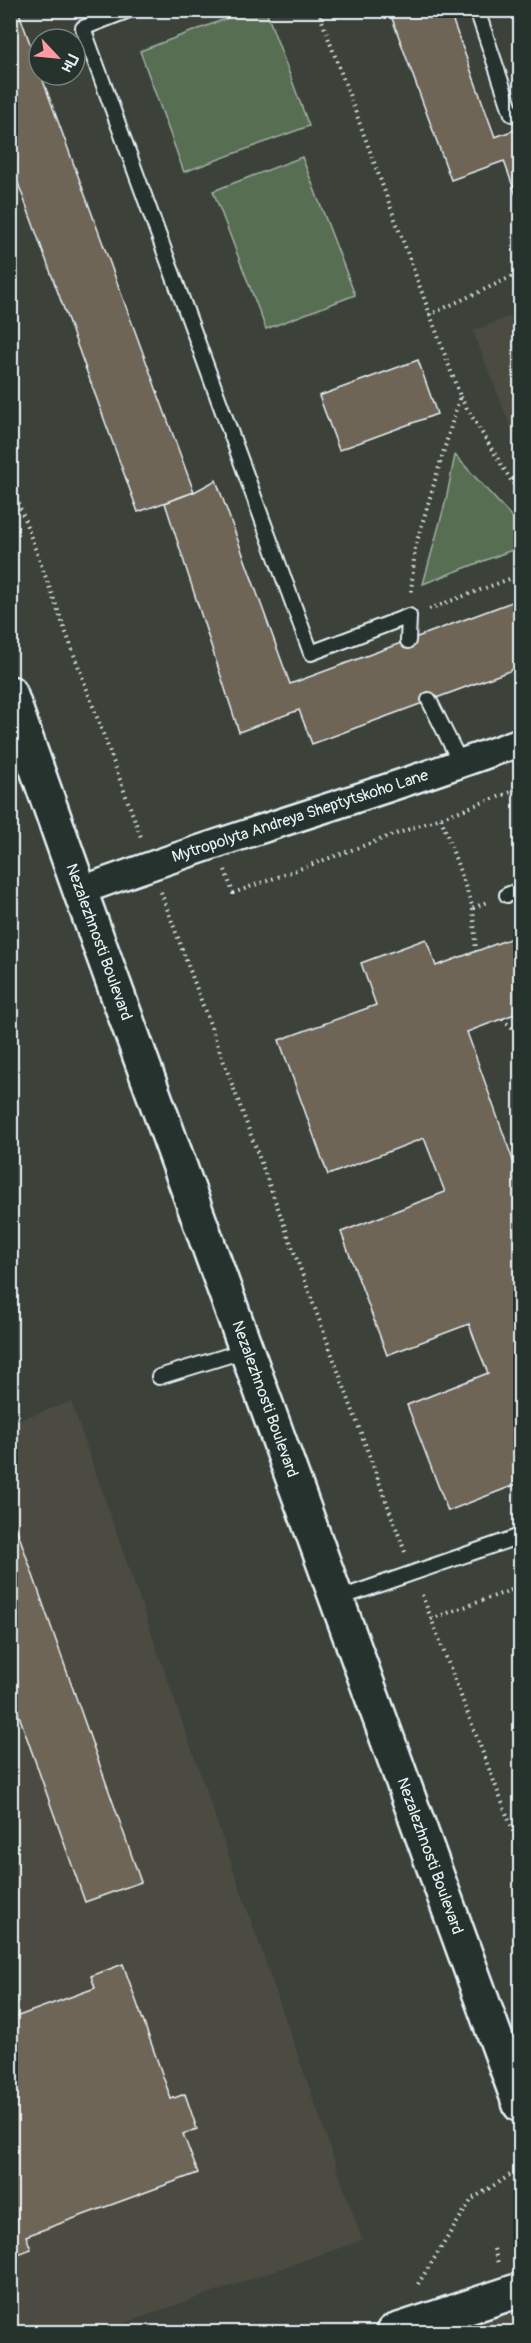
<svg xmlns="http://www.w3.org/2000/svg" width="531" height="2343" font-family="Pangolin,sans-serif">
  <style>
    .built { fill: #4b4c43 }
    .green { fill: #586e53; stroke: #a0b0a6; stroke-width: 1.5 }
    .building { fill: #6e6557; stroke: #e8f1f8; stroke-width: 1.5 }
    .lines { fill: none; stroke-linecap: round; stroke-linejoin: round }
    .service-casing { stroke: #e8f1f8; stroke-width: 18 }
    .minor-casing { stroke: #e8f1f8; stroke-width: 32 }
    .tertiary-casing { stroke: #e8f1f8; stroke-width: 38 }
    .secondary-casing { stroke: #e8f1f8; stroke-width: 38 }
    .path { stroke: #e8f1f8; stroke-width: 4; stroke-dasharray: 1.5 4.5; stroke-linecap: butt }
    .service { stroke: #26332d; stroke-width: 14 }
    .minor { stroke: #26332d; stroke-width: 27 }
    .tertiary { stroke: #26332d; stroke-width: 33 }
    .secondary { stroke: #26332d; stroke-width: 33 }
    .labels { text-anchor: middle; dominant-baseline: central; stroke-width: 4.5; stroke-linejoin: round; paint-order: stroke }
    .street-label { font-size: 16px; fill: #e8f1f8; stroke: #26332d }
  </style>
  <rect width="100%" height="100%" fill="#3c423a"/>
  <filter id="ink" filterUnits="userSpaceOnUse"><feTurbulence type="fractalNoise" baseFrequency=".0167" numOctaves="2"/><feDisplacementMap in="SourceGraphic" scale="12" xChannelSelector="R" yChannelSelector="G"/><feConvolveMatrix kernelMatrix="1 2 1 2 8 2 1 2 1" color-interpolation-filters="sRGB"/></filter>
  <g filter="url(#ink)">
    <!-- built -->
    <path class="built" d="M520 312V451L473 331Z
      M71 1402 362 2240 99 2332H11L10 1423Z
      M520 2290V2332H393Z"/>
    <!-- green -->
    <path class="green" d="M249 10 266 11 309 126 184 172 140 51Z
      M302 157 355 295 266 329 213 191Z
      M455 455 520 526V547L423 584 446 500Z"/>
    <!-- building -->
    <path class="building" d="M10 10H18L39 69V75H41L194 492 138 512 10 161Z
      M389 10H449L495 137 520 128V194L516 195 504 161 451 180Z
      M418 360 437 414 339 450 319 396Z
      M216 480 290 684 520 599V667L312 744 299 710 239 732 165 503 194 492Z
      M520 935V1012L467 1032 520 1180V1483L448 1511 407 1405 488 1373 478 1349 469 1324 387 1355 341 1232 445 1192 424 1138 328 1175 279 1040 376 1005 361 963 426 939 436 966Z
      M10 1510 141 1882 85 1902 10 1690Z
      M123 1964 171 2099 185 2094 197 2129 183 2134 198 2173 26 2236 31 2249 10 2257V2019L95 1988 91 1976Z"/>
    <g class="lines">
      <!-- service casing -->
      <g class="service-casing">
        <path id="service" d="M129 10 83 28 311 653 409 616 408 641
          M477 10 512 114
          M429 700 461 764
          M507 895 520 890
          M159 1377 246 1350
          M337 1599 520 1536"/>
      </g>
      <!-- minor casing -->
      <g class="minor-casing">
        <path id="minor" d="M80 891C225 837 375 796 520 742"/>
      </g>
      <!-- tertiary casing -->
      <g class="tertiary-casing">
        <path id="tertiary" d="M393 2332 520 2290"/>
      </g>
      <!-- secondary casing -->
      <g class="secondary-casing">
        <path id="secondary" d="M10 693 80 891 520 2105"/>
      </g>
      <!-- path -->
      <path class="path" d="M318 10 460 396 415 548 411 593
        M429 315 520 273
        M460 397 520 495
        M10 480 141 837
        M429 609 520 575
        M441 818 473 908 476 951
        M225 870 233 893 520 789
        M161 892 405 1552
        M473 908 487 902
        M502 1019 520 1035
        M422 1595 520 1849
        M431 1619 520 1587
        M494 2249 498 2263
        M418 2284 472 2199 520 2169"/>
      <!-- service -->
      <use href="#service" class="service"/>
      <!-- minor -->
      <use href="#minor" class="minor"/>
      <!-- tertiary -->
      <use href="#tertiary" class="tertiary"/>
      <!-- secondary -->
      <use href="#secondary" class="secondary"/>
    </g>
  </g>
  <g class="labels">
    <!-- street labels -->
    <g class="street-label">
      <text transform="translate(300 816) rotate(-18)">Mytropolyta Andreya Sheptytskoho Lane</text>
      <text transform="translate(99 942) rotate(70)">Nezalezhnosti Boulevard</text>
      <text transform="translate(265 1399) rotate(70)">Nezalezhnosti Boulevard</text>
      <text transform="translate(430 1856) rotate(70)">Nezalezhnosti Boulevard</text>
    </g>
  </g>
  <!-- margin -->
  <rect width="531" height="2343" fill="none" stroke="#26332d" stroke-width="36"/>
  <rect x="18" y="18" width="495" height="2307" fill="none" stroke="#e8f1f8" stroke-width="2" filter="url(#ink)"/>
  <!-- north arrow -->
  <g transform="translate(57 57) rotate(116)"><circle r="28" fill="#26332d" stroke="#747f7e" stroke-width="1.5"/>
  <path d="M0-4.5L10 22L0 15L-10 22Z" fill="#ff9aa2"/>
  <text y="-9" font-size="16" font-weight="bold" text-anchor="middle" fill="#e8f1f8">Пн</text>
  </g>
</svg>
